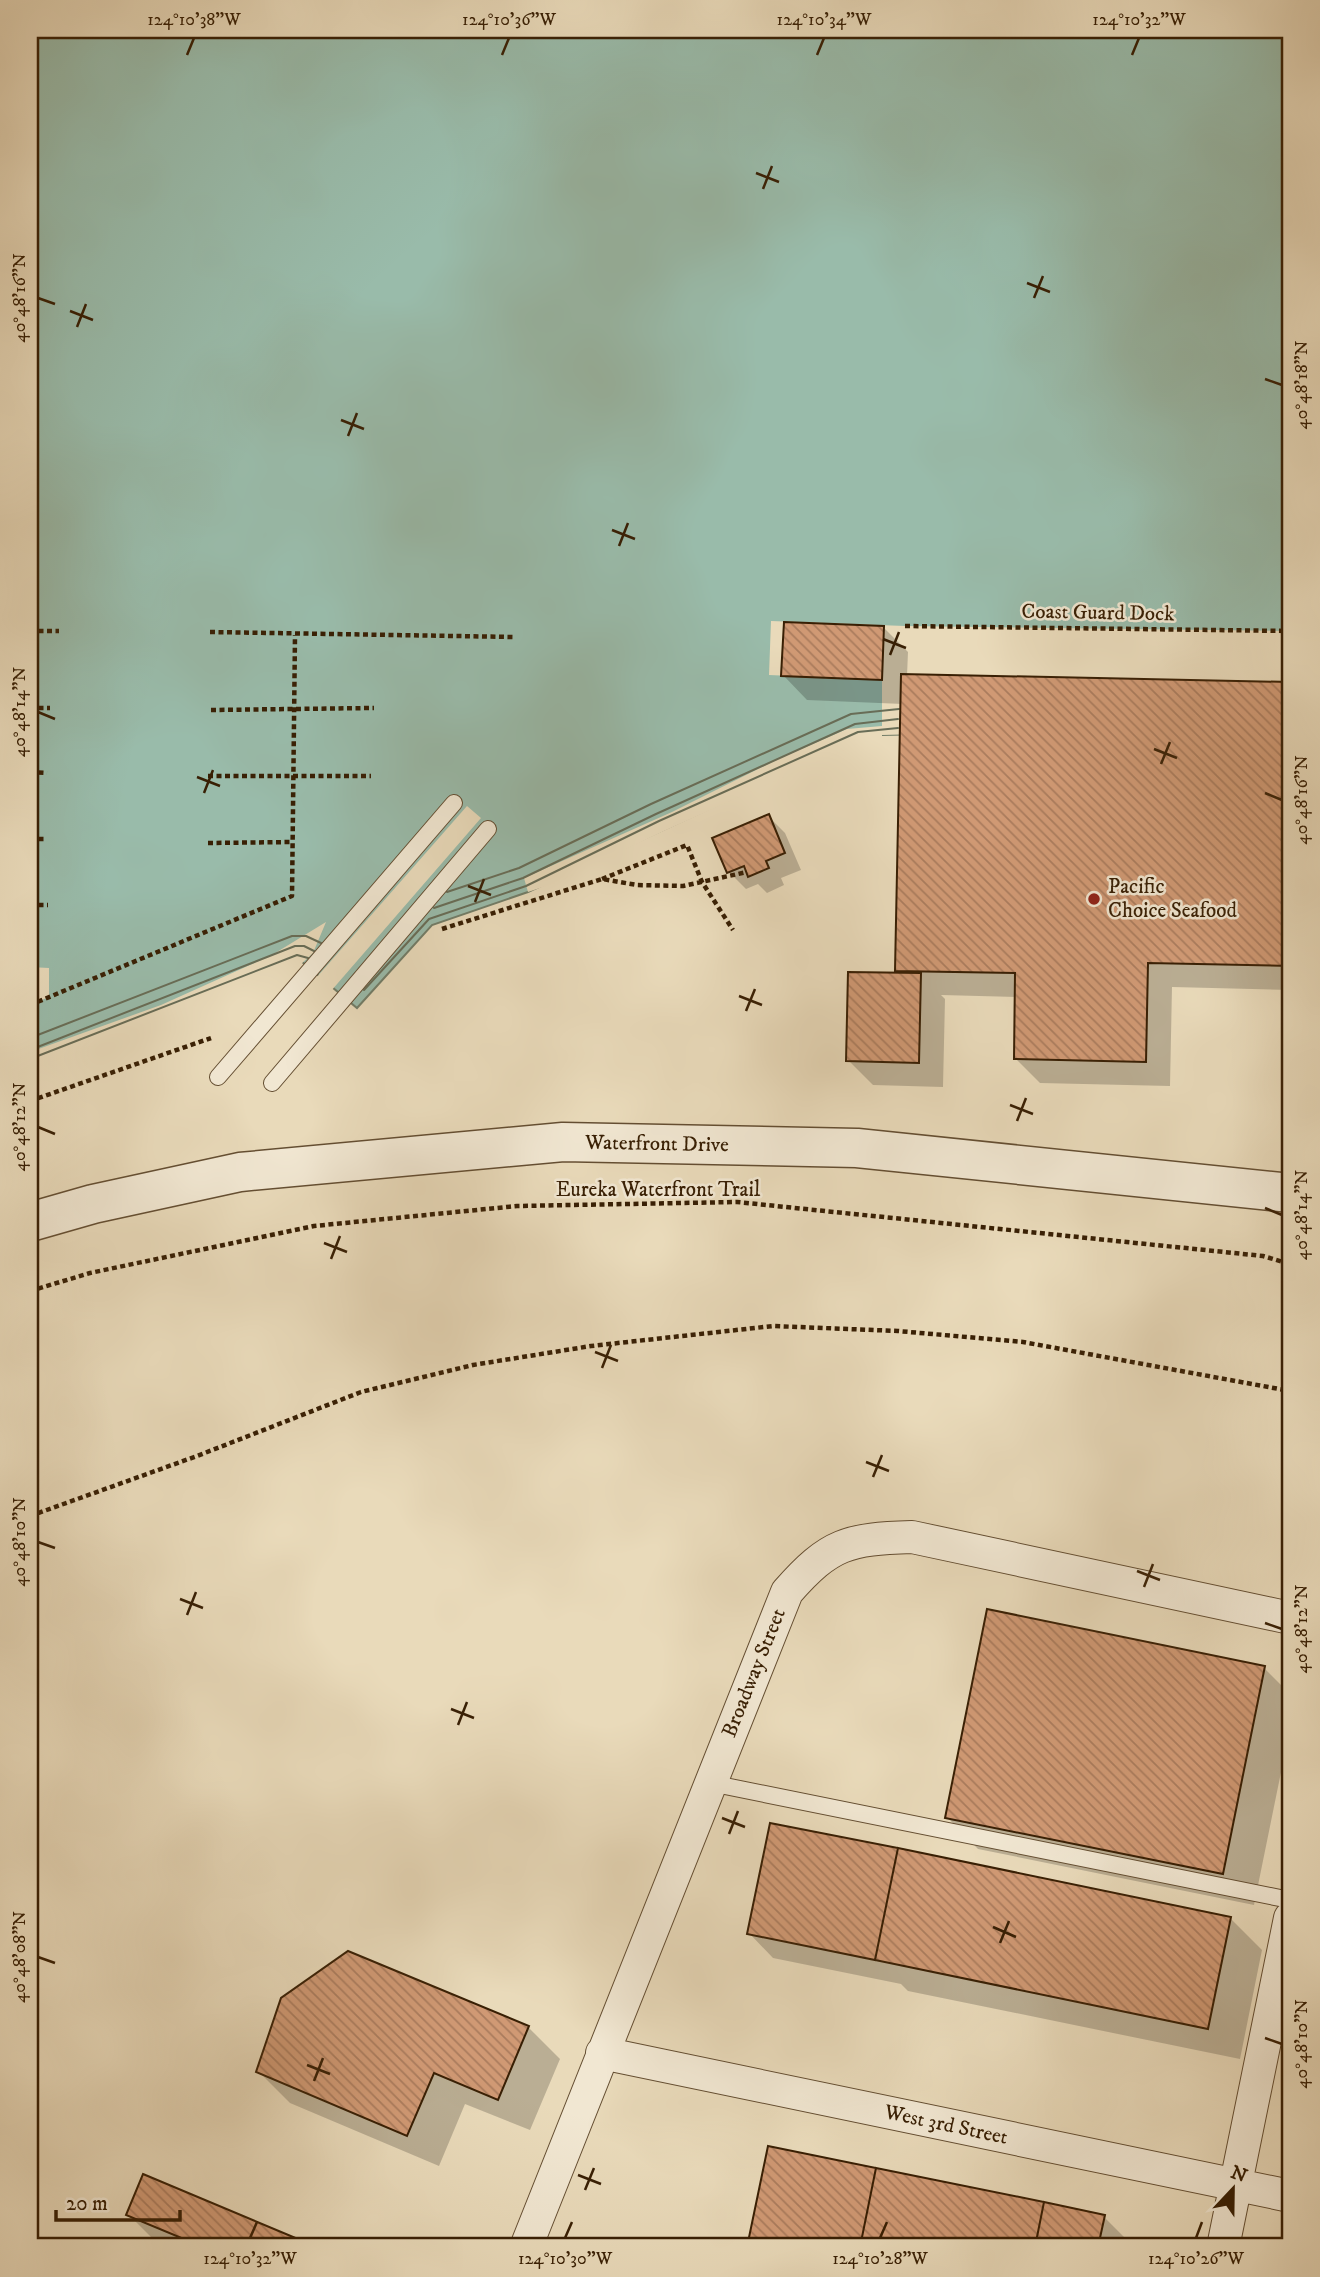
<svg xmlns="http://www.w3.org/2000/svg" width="1320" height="2277" font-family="'IM FELL DW Pica',serif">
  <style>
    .water { fill: #9ba; stroke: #727d68; stroke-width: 2 }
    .pier { fill: #e9daba }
    .shadow { fill: #0003 }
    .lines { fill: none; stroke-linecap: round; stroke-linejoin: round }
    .shore { stroke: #686d57; stroke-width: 2 }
    .building { fill: url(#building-back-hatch); stroke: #381f04; stroke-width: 2 }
    .service-casing { stroke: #644e32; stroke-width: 18 }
    .minor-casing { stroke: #644e32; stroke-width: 34 }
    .tertiary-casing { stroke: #644e32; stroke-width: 41 }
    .path { stroke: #381f04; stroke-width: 4.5; stroke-dasharray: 5 3.5; stroke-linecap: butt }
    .service { stroke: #f1e7d2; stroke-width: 16 }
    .minor { stroke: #f1e7d2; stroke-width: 32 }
    .tertiary { stroke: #f1e7d2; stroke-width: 38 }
    .ticks { fill: none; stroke: #381f04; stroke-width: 2.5 }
    .poi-dot { fill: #8f2418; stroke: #f1e7d2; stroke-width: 2.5 }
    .labels { text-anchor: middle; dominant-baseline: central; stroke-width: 5; stroke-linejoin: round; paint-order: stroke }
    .street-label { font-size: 21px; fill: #381f04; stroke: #f1e7d2 }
    .poi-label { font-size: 21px; fill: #381f04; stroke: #f1e7d2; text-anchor: start }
    .neatline { fill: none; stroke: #381f04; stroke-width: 2.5 }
    .ticks-label { font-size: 18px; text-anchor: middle; fill: #381f04 }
  </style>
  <defs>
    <pattern id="building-back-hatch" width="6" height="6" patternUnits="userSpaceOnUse" patternTransform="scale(1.75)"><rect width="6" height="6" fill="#d09974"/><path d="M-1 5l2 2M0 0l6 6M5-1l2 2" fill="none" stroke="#aa7c5d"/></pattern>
  </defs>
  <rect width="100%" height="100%" fill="#e9daba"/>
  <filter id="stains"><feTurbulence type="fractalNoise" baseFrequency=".00286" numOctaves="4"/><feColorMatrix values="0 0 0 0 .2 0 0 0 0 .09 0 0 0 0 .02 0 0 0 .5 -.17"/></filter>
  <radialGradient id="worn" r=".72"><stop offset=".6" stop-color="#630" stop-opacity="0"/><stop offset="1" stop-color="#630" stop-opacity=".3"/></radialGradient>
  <!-- water -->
  <path class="water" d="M30 30H1290V725L882 735 861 739 528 892 432 925 357 1008 301 961 30 1066Z"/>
  <!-- pier -->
  <path class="pier" d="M771 621 905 626 1290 631V725L882 735V739L862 742 664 831 555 883 528 892 524 878 672 812 776 760 847 729 882 726V680L769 675Z
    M467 806 481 818 331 991 316 978Z
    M326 922 313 953 300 965 30 1070V1052L161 1005 272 955Z
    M30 967 49 968V997L30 1005Z"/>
  <!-- shadow -->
  <path class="shadow" d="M883 627 908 652 907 676 1290 684V990L1172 987 1170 1086 1040 1083 1015 1058 1017 997 941 995 945 999 943 1087 873 1085 848 1060 902 974 897 970 903 704 807 700 783 675Z
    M768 816 785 833 801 870 781 878 784 885 767 893 758 884 746 889 729 872Z
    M1264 1668 1290 1694V1728L1254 1905 978 1849 947 1817Z
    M1230 1918 1262 1950 1240 2059 908 1991 901 1984 773 1958 749 1933Z
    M528 2027 560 2059 530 2130 465 2104 439 2166 290 2103 258 2071Z
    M769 2148 1104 2217 1128 2241 1127 2247H749Z
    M144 2176 313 2247H173L153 2239 128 2214Z"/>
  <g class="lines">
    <!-- shore -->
    <path class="shore" d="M447 892 519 868 651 804 851 714 899 709
      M434 908 523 878 656 814 855 724 898 719
      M364 990 429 919 526 886 659 821 858 732 898 728
      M30 1038 292 936H306L321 943
      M30 1050 295 946H304L314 951
      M30 1059 297 955 308 958"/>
  </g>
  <!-- building -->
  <path class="building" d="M784 622 884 626 882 680 781 676Z
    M901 674 1290 682V966L1148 963 1146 1062 1014 1059 1015 973 895 971Z
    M769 814 785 853 766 861 769 868 748 877 744 866 727 873 712 838Z
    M848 972 921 973 919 1063 846 1061Z
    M987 1609 1265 1666 1223 1874 945 1818Z
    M770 1823 898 1848 875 1960 747 1934Z
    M898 1848 1231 1917 1208 2029 875 1960Z
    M348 1951 529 2026 498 2100 434 2073 407 2136 256 2072 281 1998Z
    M768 2146 876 2168 860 2247H747Z
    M876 2168 1044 2202 1035 2247H860Z
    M143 2174 317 2247H203L126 2215Z
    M1044 2202 1105 2215 1098 2247H1035Z"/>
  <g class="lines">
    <!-- service casing -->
    <g class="service-casing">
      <path id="service" d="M218 1077 454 803
        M272 1083 488 829
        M710 1783 1290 1900"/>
    </g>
    <!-- minor casing -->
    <g class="minor-casing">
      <path id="minor" d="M602 2053 1290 2196
        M526 2247 787 1592C830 1543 848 1539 912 1537L1290 1618
        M1223 2247 1290 1918"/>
    </g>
    <!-- tertiary casing -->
    <g class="tertiary-casing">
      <path id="tertiary" d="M30 1222 93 1204 240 1172 563 1142 857 1148 1290 1193"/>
    </g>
    <!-- path -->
    <path class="path" d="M905 626 1290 631
      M30 631H59
      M210 632 515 637
      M30 708H50
      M211 710 374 708
      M30 772 47 773
      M208 776H371
      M30 839H47
      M208 843 292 842
      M602 879 687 845 702 882 733 930
      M30 905H48
      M442 929 602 879 637 885 683 886 747 872
      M30 1005 292 896 295 635
      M30 1101 211 1038
      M30 1291 90 1273 314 1226 517 1206 737 1202 1263 1256 1290 1264
      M30 1516 197 1456 361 1392 473 1365 591 1346 773 1326 898 1331 1023 1342 1290 1391"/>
    <!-- service -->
    <use href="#service" class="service"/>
    <!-- minor -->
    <use href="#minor" class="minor"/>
    <!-- tertiary -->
    <use href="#tertiary" class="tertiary"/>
  </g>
  <!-- ticks -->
  <path class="ticks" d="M187 55 194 38M502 55 509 38M817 55 824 38M1132 55 1139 38M756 173 779 182M763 189 772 166M1027 283 1050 292M38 298 55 304M1034 298 1043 276M70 311 93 320M77 327 86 304M1265 379 1282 385M341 420 364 429M348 436 357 413M612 530 635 539M619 546 628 523M883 639 906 648M890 655 899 632M38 712 55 719M1154 749 1177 758M1161 764 1170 742M197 777 220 786M204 793 213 770M1265 793 1282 800M468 886 491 895M475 902 484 879M739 996 762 1005M746 1011 755 989M1010 1105 1033 1114M1017 1121 1026 1098M38 1127 55 1134M1265 1208 1282 1215M324 1243 347 1252M331 1259 340 1236M595 1352 618 1361M602 1368 611 1345M866 1462 889 1471M873 1477 882 1455M38 1542 55 1548M1137 1571 1160 1580M1144 1587 1153 1564M180 1599 203 1608M187 1615 196 1592M1265 1623 1282 1629M451 1709 474 1718M458 1725 467 1702M722 1818 745 1827M729 1834 738 1811M993 1927 1016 1937M1000 1943 1009 1921M38 1957 55 1963M1265 2038 1282 2044M307 2065 330 2074M314 2081 323 2058M578 2175 601 2184M585 2190 594 2168M250 2238 257 2222M565 2238 572 2222M880 2238 887 2222M1196 2238 1202 2222"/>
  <!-- markers -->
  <circle class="poi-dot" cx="1094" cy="899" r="7"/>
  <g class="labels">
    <!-- street labels -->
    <g class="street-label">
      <text transform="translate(1098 613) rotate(1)">Coast Guard Dock</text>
      <text transform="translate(657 1144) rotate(1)">Waterfront Drive</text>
      <text x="658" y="1190">Eureka Waterfront Trail</text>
      <text transform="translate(754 1673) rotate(-68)">Broadway Street</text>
      <text transform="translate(946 2125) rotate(12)">West 3rd Street</text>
    </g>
    <!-- poi labels -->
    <g class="poi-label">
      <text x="1108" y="887">Pacific<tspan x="1108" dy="24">Choice Seafood</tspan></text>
    </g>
  </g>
  <!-- margin -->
  <rect width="1320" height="2277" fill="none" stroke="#e9daba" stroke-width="77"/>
  <!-- north arrow -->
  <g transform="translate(1233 2189) rotate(22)" stroke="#f1e7d2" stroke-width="5" paint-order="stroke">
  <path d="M0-5L12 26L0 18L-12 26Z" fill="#381f04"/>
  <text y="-10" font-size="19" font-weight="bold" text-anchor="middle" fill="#381f04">N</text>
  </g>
  <!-- scale -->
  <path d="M56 2210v10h124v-10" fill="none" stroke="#381f04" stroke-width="3.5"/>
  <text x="66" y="2210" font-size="21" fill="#381f04" stroke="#f1e7d2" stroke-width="5" paint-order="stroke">20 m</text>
  <rect x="38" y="38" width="1244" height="2200" class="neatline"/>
  <g class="ticks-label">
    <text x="194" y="25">124°10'38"W</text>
    <text x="509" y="25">124°10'36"W</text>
    <text x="824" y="25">124°10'34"W</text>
    <text x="1139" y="25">124°10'32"W</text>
    <text transform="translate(19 298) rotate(-90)" y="6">40°48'16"N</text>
    <text transform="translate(1301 385) rotate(-90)" y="6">40°48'18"N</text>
    <text transform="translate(19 712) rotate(-90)" y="6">40°48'14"N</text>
    <text transform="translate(1301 800) rotate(-90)" y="6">40°48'16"N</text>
    <text transform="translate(19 1127) rotate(-90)" y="6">40°48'12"N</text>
    <text transform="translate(1301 1215) rotate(-90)" y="6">40°48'14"N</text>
    <text transform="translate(19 1542) rotate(-90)" y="6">40°48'10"N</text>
    <text transform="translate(1301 1629) rotate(-90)" y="6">40°48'12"N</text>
    <text transform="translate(19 1957) rotate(-90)" y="6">40°48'08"N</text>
    <text transform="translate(1301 2044) rotate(-90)" y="6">40°48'10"N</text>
    <text x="250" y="2264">124°10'32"W</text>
    <text x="565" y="2264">124°10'30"W</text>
    <text x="880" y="2264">124°10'28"W</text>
    <text x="1196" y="2264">124°10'26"W</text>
  </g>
  <rect width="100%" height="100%" filter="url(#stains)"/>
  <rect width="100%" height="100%" fill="url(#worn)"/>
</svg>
